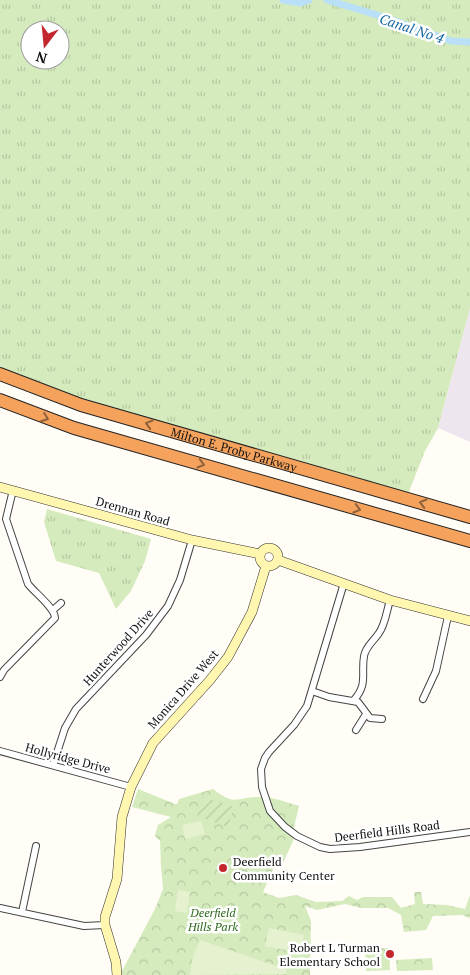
<svg xmlns="http://www.w3.org/2000/svg" width="470" height="975" font-family="'PT Serif',serif">
  <style>
    .industrial { fill: #eee6ef }
    .grass { fill: url(#grass-tufts); fill-rule: evenodd }
    .park { fill: url(#park-crowns) }
    .garden { fill: url(#garden-furrows) }
    .pitch { fill: #e6f2cf }
    .lines { fill: none; stroke-linecap: round; stroke-linejoin: round }
    .canal { stroke: #b9e0f7; stroke-width: 7 }
    .street-casing { stroke: #444; stroke-width: 8 }
    .secondary-casing { stroke: #333; stroke-width: 10 }
    .highway-casing { stroke: #222; stroke-width: 14 }
    .street { stroke: #fff; stroke-width: 6 }
    .secondary { stroke: #fff6b0; stroke-width: 9 }
    .highway { stroke: #f5a25d; stroke-width: 12 }
    .oneway { stroke: #8e613b }
    .poi-dot { fill: #c4262e; stroke: #fff; stroke-width: 2 }
    .labels { text-anchor: middle; dominant-baseline: central; stroke-width: 5; stroke-linejoin: round; paint-order: stroke }
    .street-label { font-size: 12px; fill: #111; stroke: #fff }
    .poi-label { font-size: 12px; fill: #111; stroke: #fff; text-anchor: start }
    .park-label { font-size: 12px; font-style: italic; fill: #2f6b1f; stroke: #fff }
    .water-label { font-size: 14px; font-style: italic; fill: #1768a6; stroke: #fff }
  </style>
  <defs>
    <pattern id="grass-tufts" width="24" height="20" patternUnits="userSpaceOnUse" patternTransform="scale(1.25)"><rect width="24" height="20" fill="#d5ebbd"/><path d="M3 7l-1-3M5 7V3M7 7l1-3M15 17l-1-3M17 17v-4M19 17l1-3" fill="none" stroke="#b6c8a1"/></pattern>
    <pattern id="park-crowns" width="20" height="18" patternUnits="userSpaceOnUse" patternTransform="scale(1.25)"><rect width="20" height="18" fill="#d5ebbd"/><path d="M2 6a3 3 0 1 1 6 0M12 15a3 3 0 1 1 6 0" fill="none" stroke="#b6c8a1"/></pattern>
    <pattern id="garden-furrows" width="10" height="10" patternUnits="userSpaceOnUse" patternTransform="scale(1.25)"><rect width="10" height="10" fill="#d5ebbd"/><path d="M-1 1l2-2M0 10L10 0M9 11l2-2" fill="none" stroke="#b6c8a1"/></pattern>
  </defs>
  <rect width="100%" height="100%" fill="#fffdf5"/>
  <!-- industrial -->
  <path class="industrial" d="M470 308V442L438 428Z"/>
  <!-- grass -->
  <path class="grass" d="M0 0H470V308L438 428 425 451 408 494 70 396 0 368ZM30 30H60V60H30Z
    M47 509 151 539 145 561 131 591 116 609 99 573 56 561 44 522Z"/>
  <!-- park -->
  <path class="park" d="M138 789 175 804H177L179 799 213 789C236 807 236 797 260 797 273 797 286 802 299 806L294 827 293 841 282 865 276 863 263 892 279 898 296 895 316 902 342 901 349 896 357 900 363 897H392L401 908 415 904 414 892H421L423 904 447 905 465 909 470 895V918L462 915 433 916 426 930 404 932 401 915 388 908H361L345 904 317 910 305 906 311 921 310 975H122V971L155 909 163 889 161 866 160 840 157 839 155 835 158 825 171 817 132 807Z
    M389 948 390 970 366 971 365 949Z
    M432 958 433 970 397 971 396 960Z"/>
  <!-- garden -->
  <path class="garden" d="M203 797 234 807 228 827 197 816Z"/>
  <!-- pitch -->
  <path class="pitch" d="M201 821 205 834 185 839 182 825Z
    M178 890 190 892 187 913 175 911Z
    M269 928 304 935 301 953 265 946Z
    M200 940 285 969 287 974 190 975 193 956Z"/>
  <g class="lines">
    <!-- canal -->
    <path class="canal" d="M283 0 300 3 309 0
      M327 0 387 18 451 41 470 42"/>
    <!-- street casing -->
    <g class="street-casing">
      <path id="street" d="M344 583 307 706 294 725 269 752 265 758 261 769 262 787 270 811 285 827 297 836 320 847 330 849 360 847 470 832
        M53 610 61 603
        M0 677 4 670 55 618C55 608 35 593 28 584L6 519 13 490
        M312 691 329 697 358 702 370 718 382 719
        M423 699 436 671 448 616
        M354 700C368 684 361 675 364 656 366 646 373 642 379 633 385 625 387 610 390 600
        M356 730 366 714
        M0 751 131 787
        M53 765 65 728 76 709 146 635 168 606 180 580 192 540
        M0 908 84 926 105 925
        M22 912 36 846"/>
    </g>
    <!-- secondary casing -->
    <g class="secondary-casing">
      <path id="secondary" d="M0 487 192 540 260 554
        M260 557a9 9 0 1 1 18 0a9 9 0 1 1-18 0Z
        M278 560 390 600 470 621
        M117 975 116 962 105 925V917L117 879 122 817 131 787 153 743 210 680 228 657 252 612 266 566"/>
    </g>
    <!-- highway casing -->
    <g class="highway-casing">
      <g id="highway">
        <path id="s1" d="M0 374 81 405 470 517"/>
        <path d="M0 400 74 428 470 541"/>
      </g>
    </g>
    <!-- street -->
    <use href="#street" class="street"/>
    <!-- secondary -->
    <use href="#secondary" class="secondary"/>
    <!-- highway -->
    <use href="#highway" class="highway"/>
  </g>
  <!-- one-way arrows -->
  <defs><path id="oneway-chevron" d="M-2-3.5L2.5 0L-2 3.5" fill="none" stroke-width="1.6" stroke-linecap="round" stroke-linejoin="round" transform="scale(1.25)"/></defs>
  <g class="oneway">
    <use href="#oneway-chevron" transform="translate(45 418) rotate(20)"/>
    <use href="#oneway-chevron" transform="translate(149 424) rotate(-164)"/>
    <use href="#oneway-chevron" transform="translate(201 464) rotate(16)"/>
    <use href="#oneway-chevron" transform="translate(423 503) rotate(-164)"/>
    <use href="#oneway-chevron" transform="translate(357 509) rotate(16)"/>
  </g>
  <!-- markers -->
  <g class="poi-dot">
    <circle cx="223" cy="868" r="5"/>
    <circle cx="390" cy="954" r="5"/>
  </g>
  <g class="labels">
    <!-- street labels -->
    <g class="street-label">
      <text stroke="none"><textPath href="#s1" startOffset="246">Milton E. Proby Parkway</textPath></text>
      <text transform="translate(133 511) rotate(16)">Drennan Road</text>
      <text transform="translate(118 647) rotate(-48)">Hunterwood Drive</text>
      <text transform="translate(183 689) rotate(-49)">Monica Drive West</text>
      <text transform="translate(68 758) rotate(15)">Hollyridge Drive</text>
      <text transform="translate(387 831) rotate(-7)">Deerfield Hills Road</text>
    </g>
    <!-- poi labels -->
    <g class="poi-label">
      <text x="233" y="861">Deerfield<tspan x="233" dy="14">Community Center</tspan></text>
      <text x="380" y="947" text-anchor="end">Robert L Turman<tspan x="380" dy="14">Elementary School</tspan></text>
    </g>
    <!-- park labels -->
    <g class="park-label">
      <text x="213" y="912">Deerfield<tspan x="213" dy="14">Hills Park</tspan></text>
    </g>
    <!-- water labels -->
    <g class="water-label">
      <text transform="translate(412 28) rotate(18)">Canal No 4</text>
    </g>
  </g>
  <!-- north arrow -->
  <g transform="translate(45 45) rotate(196)"><circle r="24" fill="#ffffff" stroke="#a0a0a0"/>
  <path d="M0-4L9 19L0 12L-9 19Z" fill="#c4262e"/>
  <text y="-8" font-size="14" font-weight="bold" text-anchor="middle" fill="#111111">N</text>
  </g>
</svg>
